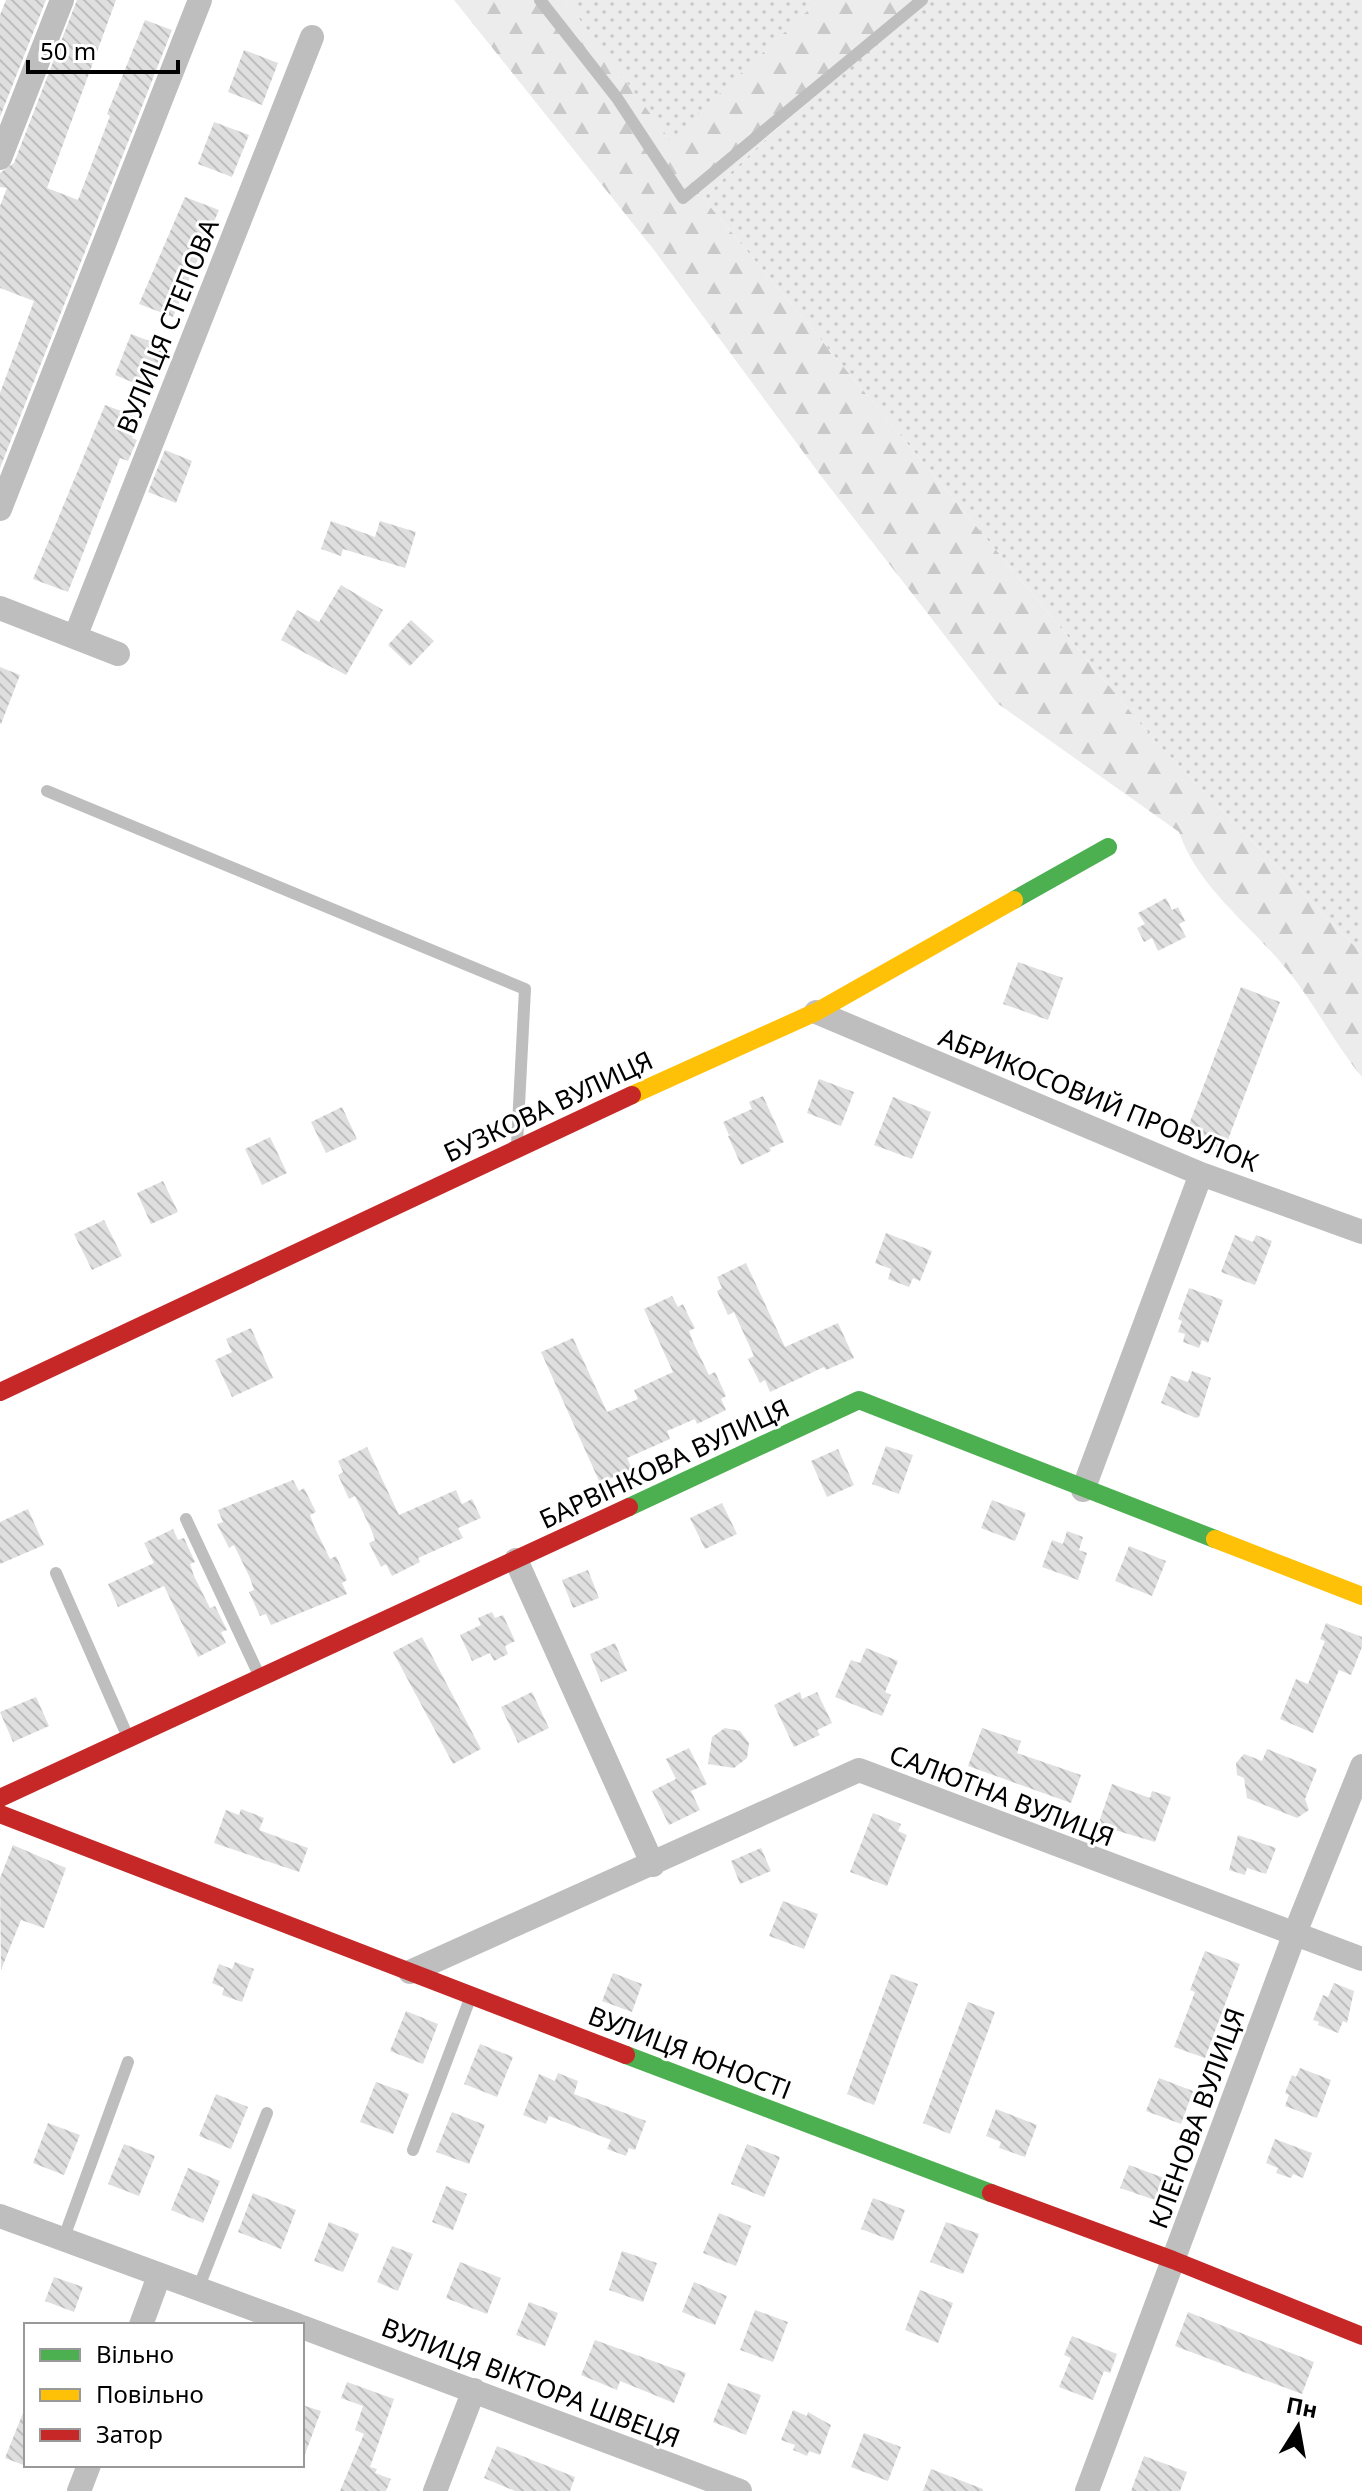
<svg xmlns="http://www.w3.org/2000/svg" width="1362" height="2491" font-family="'Noto Sans',sans-serif">
  <style>
    .grass { fill: url(#grass-dots) }
    .forest { fill: url(#forest-firs) }
    .building { fill: url(#building-back-hatch) }
    .lines { fill: none; stroke-linecap: round; stroke-linejoin: round }
    .lane { stroke: #bebebe; stroke-width: 12 }
    .street { stroke: #bebebe; stroke-width: 24 }
    .fast { stroke: #4caf50; stroke-width: 18 }
    .slow { stroke: #ffc107; stroke-width: 18 }
    .jam { stroke: #c62828; stroke-width: 18 }
    .labels { text-anchor: middle; dominant-baseline: central; stroke-width: 6; stroke-linejoin: round; paint-order: stroke }
    .street-label { font-size: 26px; fill: #000; stroke: #fff }
  </style>
  <defs>
    <pattern id="grass-dots" width="8" height="8" patternUnits="userSpaceOnUse" patternTransform="scale(2)"><rect width="8" height="8" fill="#ececec"/><path d="M2 2h.1M6 6h.1" fill="none" stroke="#c9c9c9" stroke-width="1.8" stroke-linecap="round"/></pattern>
    <pattern id="forest-firs" width="22" height="20" patternUnits="userSpaceOnUse" patternTransform="scale(2)"><rect width="22" height="20" fill="#ececec"/><path d="M5 1l3.5 6h-7zM16 11l3.5 6h-7z" fill="#c9c9c9"/></pattern>
    <pattern id="building-back-hatch" width="6" height="6" patternUnits="userSpaceOnUse" patternTransform="scale(2)"><rect width="6" height="6" fill="#dfdfdf"/><path d="M-1 5l2 2M0 0l6 6M5-1l2 2" fill="none" stroke="#bebebe"/></pattern>
  </defs>
  <rect width="100%" height="100%" fill="#fff"/>
  <!-- grass -->
  <path class="grass" d="M565 0H819L670 141Z
    M916 0H1362V954L1154 740 703 198Z"/>
  <!-- forest -->
  <path class="forest" d="M454 0H565L670 140 819 0H916L703 198 1154 740 1362 954V1077C1334 1043 1315 1004 1288 971 1252 926 1198 888 1179 832L997 703 821 476 654 250Z"/>
  <!-- building -->
  <path class="building" d="M6 0H46L0 117V15Z
    M77 0H116L47 188 78 200 110 116 107 114 145 20 172 30 0 468V393L34 301 0 288V206L7 188 0 187V173L14 163Z
    M244 50 278 63 262 105 228 92Z
    M214 122 249 135 232 177 198 164Z
    M185 197 219 210 173 317 139 304Z
    M131 334 165 347 149 389 115 375Z
    M105 405 140 418 132 438 137 440 128 461 120 458 68 592 33 579Z
    M165 450 192 461 176 503 148 492Z
    M331 521 375 537 380 521 416 532 405 568 343 549 341 556 321 549Z
    M341 585 383 610 346 675 281 640 297 610 319 622Z
    M411 620 434 641 410 666 388 645Z
    M0 667 20 675 1 724H0Z
    M1166 898 1172 910 1178 907 1185 921 1179 924 1186 937 1158 951 1152 938 1144 942 1137 928 1145 924 1138 913Z
    M1018 962 1063 978 1048 1020 1003 1004Z
    M1241 987 1280 1002 1224 1150 1185 1135Z
    M819 1079 854 1092 841 1126 807 1113Z
    M763 1096 784 1142 770 1148 766 1140 771 1151 741 1165 728 1136 736 1133 729 1135 723 1122 752 1109 749 1102Z
    M893 1097 931 1112 912 1159 874 1145Z
    M342 1107 357 1139 326 1153 311 1122Z
    M270 1137 287 1173 262 1185 245 1149Z
    M163 1181 178 1212 151 1224 137 1193Z
    M104 1220 122 1256 92 1270 74 1234Z
    M886 1233 932 1251 920 1281 913 1278 909 1287 888 1279 891 1269 875 1263Z
    M1235 1235 1253 1242 1256 1235 1272 1241 1255 1285 1221 1272Z
    M746 1263 785 1347 838 1323 854 1358 826 1370 824 1367 770 1392 765 1380 760 1383 748 1359 754 1356 734 1312 728 1315 717 1291 722 1288 717 1277Z
    M1189 1288 1223 1300 1208 1343 1202 1340 1199 1348 1183 1342 1185 1334 1178 1332 1182 1321 1178 1319Z
    M672 1296 678 1307 683 1304 689 1317 695 1328 689 1331 693 1342 709 1375 715 1372 726 1396 721 1399 726 1410 697 1424 695 1419 667 1431 670 1439 627 1458 632 1469 600 1483 541 1352 573 1338 607 1412 638 1399 634 1390 673 1372 644 1309Z
    M251 1328 273 1378 232 1397 215 1360 232 1352 226 1339Z
    M1192 1371 1211 1378 1199 1417 1196 1418 1161 1403 1171 1376 1188 1382Z
    M886 1446 913 1455 899 1494 872 1484Z
    M367 1447 399 1515 456 1490 462 1504 472 1499 481 1518 458 1528 463 1538 418 1558 420 1562 392 1576 386 1564 381 1567 369 1543 375 1540 371 1529 355 1496 349 1499 338 1475 343 1472 338 1461Z
    M838 1449 854 1485 827 1497 811 1461Z
    M293 1480 299 1491 304 1488 316 1512 310 1515 314 1526 330 1559 336 1556 342 1569 347 1580 342 1583 347 1594 271 1625 266 1614 260 1616 249 1592 254 1590 250 1578 234 1545 229 1548 217 1524 223 1522 218 1510Z
    M992 1500 1026 1513 1015 1541 981 1528Z
    M722 1503 737 1534 705 1549 690 1518Z
    M28 1509 44 1545 0 1564V1522Z
    M173 1529 178 1540 184 1538 195 1562 190 1564 194 1576 210 1608 215 1606 227 1630 221 1632 226 1643 198 1657 164 1586 118 1607 108 1584 154 1563 144 1543Z
    M1067 1531 1083 1537 1079 1550 1087 1553 1078 1580 1042 1567 1052 1540 1063 1544Z
    M1129 1546 1166 1561 1152 1596 1115 1581Z
    M588 1570 599 1598 573 1608 562 1580Z
    M492 1612 495 1618 503 1615 515 1641 505 1646 508 1654 494 1661 490 1653 472 1661 460 1635 481 1625 478 1618Z
    M1326 1623 1362 1637V1647L1351 1675 1339 1670 1313 1733 1280 1719 1296 1679 1308 1684 1325 1641 1320 1639Z
    M422 1637 481 1749 453 1764 393 1652Z
    M615 1643 627 1671 601 1682 590 1654Z
    M866 1648 898 1661 885 1692 891 1695 882 1716 835 1697 851 1660 860 1663Z
    M532 1692 549 1728 518 1743 501 1707Z
    M800 1692 802 1699 817 1692 832 1723 817 1730 820 1735 794 1747 774 1705Z
    M36 1697 49 1726 13 1742 0 1712Z
    M725 1728 740 1731 749 1743 747 1758 734 1768 708 1764 712 1737Z
    M982 1728 1021 1741 1017 1753 1081 1775 1071 1803 968 1766Z
    M689 1748 707 1784 691 1791 700 1810 669 1825 652 1791 676 1779 666 1759Z
    M1267 1749 1317 1769 1305 1799 1309 1810 1297 1818 1247 1798 1244 1778 1237 1775 1236 1763 1244 1754 1262 1761Z
    M1112 1784 1150 1798 1152 1791 1171 1797 1155 1842 1098 1825Z
    M241 1809 264 1818 259 1830 308 1848 299 1872 214 1843 226 1810 239 1815Z
    M873 1813 901 1824 898 1831 907 1835 887 1886 850 1872Z
    M1238 1835 1276 1848 1266 1874 1247 1868 1245 1875 1229 1870Z
    M13 1845 66 1868 44 1928 21 1920 1 1970 0 1878Z
    M761 1848 771 1871 740 1884 731 1861Z
    M783 1901 818 1914 804 1949 769 1936Z
    M1205 1951 1240 1964 1205 2058 1174 2047 1195 1992 1190 1990Z
    M235 1962 254 1969 242 2002 222 1995 224 1988 212 1983 219 1964 232 1969Z
    M613 1973 642 1984 632 2012 602 2001Z
    M891 1974 918 1984 874 2105 847 2094Z
    M1334 1983 1354 1991 1347 2023 1343 2021 1338 2033 1318 2025 1319 2022 1313 2020 1323 1995 1328 1997Z
    M968 2002 995 2012 950 2134 923 2123Z
    M406 2011 438 2024 423 2064 390 2051Z
    M480 2044 513 2057 497 2097 464 2084Z
    M1300 2068 1331 2080 1317 2118 1285 2106 1289 2095 1285 2093 1292 2075 1296 2077Z
    M558 2073 578 2081 574 2094 646 2121 635 2150 629 2148 626 2156 607 2149 611 2140 549 2116 546 2124 523 2115 539 2074 555 2081Z
    M1159 2078 1193 2091 1181 2124 1146 2111Z
    M376 2082 409 2094 393 2134 360 2122Z
    M216 2094 248 2107 231 2149 199 2136Z
    M996 2109 1037 2125 1025 2157 999 2148 1001 2142 986 2136Z
    M452 2112 485 2125 469 2164 436 2152Z
    M48 2123 80 2135 64 2175 33 2163Z
    M1275 2139 1312 2153 1303 2178 1293 2174 1291 2178 1276 2173 1278 2168 1266 2163Z
    M124 2144 155 2156 139 2196 108 2184Z
    M747 2144 780 2157 764 2197 731 2184Z
    M1129 2165 1164 2178 1155 2200 1120 2188Z
    M188 2168 220 2181 203 2223 171 2210Z
    M446 2186 467 2194 453 2230 432 2222Z
    M253 2193 296 2210 281 2249 238 2232Z
    M873 2198 905 2210 893 2241 861 2229Z
    M719 2213 751 2226 736 2266 703 2253Z
    M329 2222 359 2234 343 2272 314 2261Z
    M946 2222 979 2234 963 2274 930 2262Z
    M392 2246 413 2254 398 2291 377 2282Z
    M622 2251 657 2263 643 2302 609 2290Z
    M460 2262 501 2278 487 2314 446 2298Z
    M54 2277 83 2287 74 2312 45 2301Z
    M694 2282 727 2296 715 2325 682 2312Z
    M920 2290 953 2303 938 2343 905 2330Z
    M529 2302 558 2313 545 2346 516 2335Z
    M755 2310 788 2322 773 2362 740 2350Z
    M1188 2312 1314 2362 1302 2394 1175 2346Z
    M1072 2336 1117 2354 1110 2373 1104 2371 1093 2400 1059 2387 1071 2358 1064 2355Z
    M595 2340 686 2373 674 2403 620 2381 617 2390 581 2375Z
    M347 2382 394 2399 370 2467 377 2469 375 2473 391 2479 386 2491H340L364 2434 355 2430 363 2406 341 2398Z
    M728 2383 761 2395 746 2435 713 2422Z
    M302 2405 321 2411 304 2457H302Z
    M25 2408H26V2466L5 2458Z
    M793 2410 807 2416 808 2412 831 2425 820 2455 809 2451 807 2456 793 2450 795 2445 781 2440Z
    M864 2433 901 2447 888 2481 851 2467Z
    M497 2446 575 2477 570 2491H515L484 2478Z
    M1144 2456 1187 2472 1180 2491H1131Z
    M931 2469 983 2489V2491H923Z"/>
  <g class="lines">
    <!-- lane -->
    <path class="lane" d="M540 0 617 98 683 198 922 0
      M47 791 525 989 517 1144
      M186 1519 259 1675
      M56 1573 127 1735
      M413 2150 471 1996
      M63 2240 128 2062
      M198 2289 267 2113"/>
    <!-- street -->
    <path class="street" d="M0 158 62 0
      M0 509 200 0
      M0 608 118 654
      M75 637 312 37
      M816 1012 1201 1174 1362 1232
      M1083 1490 1201 1174
      M516 1560 653 1865
      M410 1972 859 1770 1362 1959
      M0 2216 297 2325
      M141 2325 159 2276
      M302 2327 740 2491
      M79 2491 89 2465
      M435 2491 474 2390
      M1087 2491 1295 1933 1362 1766"/>
    <!-- fast -->
    <path class="fast" d="M1014 900 1108 847
      M629 1507 859 1400 1215 1539
      M626 2055 991 2193"/>
    <!-- slow -->
    <path class="slow" d="M632 1095 816 1012 1014 900
      M1215 1539 1362 1596"/>
    <!-- jam -->
    <path class="jam" d="M0 1392 632 1095
      M0 1798 629 1507
      M0 1814 626 2055
      M991 2193 1173 2260 1362 2336"/>
  </g>
  <g class="labels">
    <!-- street labels -->
    <g class="street-label">
      <text transform="translate(167 326) rotate(-68)">ВУЛИЦЯ СТЕПОВА</text>
      <text transform="translate(1099 1099) rotate(22)">АБРИКОСОВИЙ ПРОВУЛОК</text>
      <text transform="translate(548 1106) rotate(-25)">БУЗКОВА ВУЛИЦЯ</text>
      <text transform="translate(664 1463) rotate(-25)">БАРВІНКОВА ВУЛИЦЯ</text>
      <text transform="translate(1002 1795) rotate(21)">САЛЮТНА ВУЛИЦЯ</text>
      <text transform="translate(690 2052) rotate(21)">ВУЛИЦЯ ЮНОСТІ</text>
      <text transform="translate(1196 2118) rotate(-70)">КЛЕНОВА ВУЛИЦЯ</text>
      <text transform="translate(531 2382) rotate(21)">ВУЛИЦЯ ВІКТОРА ШВЕЦЯ</text>
    </g>
  </g>
  <!-- legend -->
  <rect x="24" y="2323" width="280" height="144" fill="#ffffff" stroke="#999999" stroke-width="2"/>
  <rect x="40" y="2349" width="40" height="12" fill="#4caf50" stroke="#999999" stroke-width="2"/>
  <text x="96" y="2363" font-size="24" fill="#000000">Вільно</text>
  <rect x="40" y="2389" width="40" height="12" fill="#ffc107" stroke="#999999" stroke-width="2"/>
  <text x="96" y="2403" font-size="24" fill="#000000">Повільно</text>
  <rect x="40" y="2429" width="40" height="12" fill="#c62828" stroke="#999999" stroke-width="2"/>
  <text x="96" y="2443" font-size="24" fill="#000000">Затор</text>
  <!-- north arrow -->
  <g transform="translate(1298 2427) rotate(11)" stroke="#ffffff" stroke-width="6" paint-order="stroke">
  <path d="M0-6L14 30L0 20L-14 30Z" fill="#000000"/>
  <text y="-12" font-size="22" font-weight="bold" text-anchor="middle" fill="#000000">Пн</text>
  </g>
  <!-- scale -->
  <path d="M28 60v12h150v-12" fill="none" stroke="#000000" stroke-width="4"/>
  <text x="40" y="60" font-size="24" fill="#000000" stroke="#ffffff" stroke-width="6" paint-order="stroke">50 m</text>
</svg>
